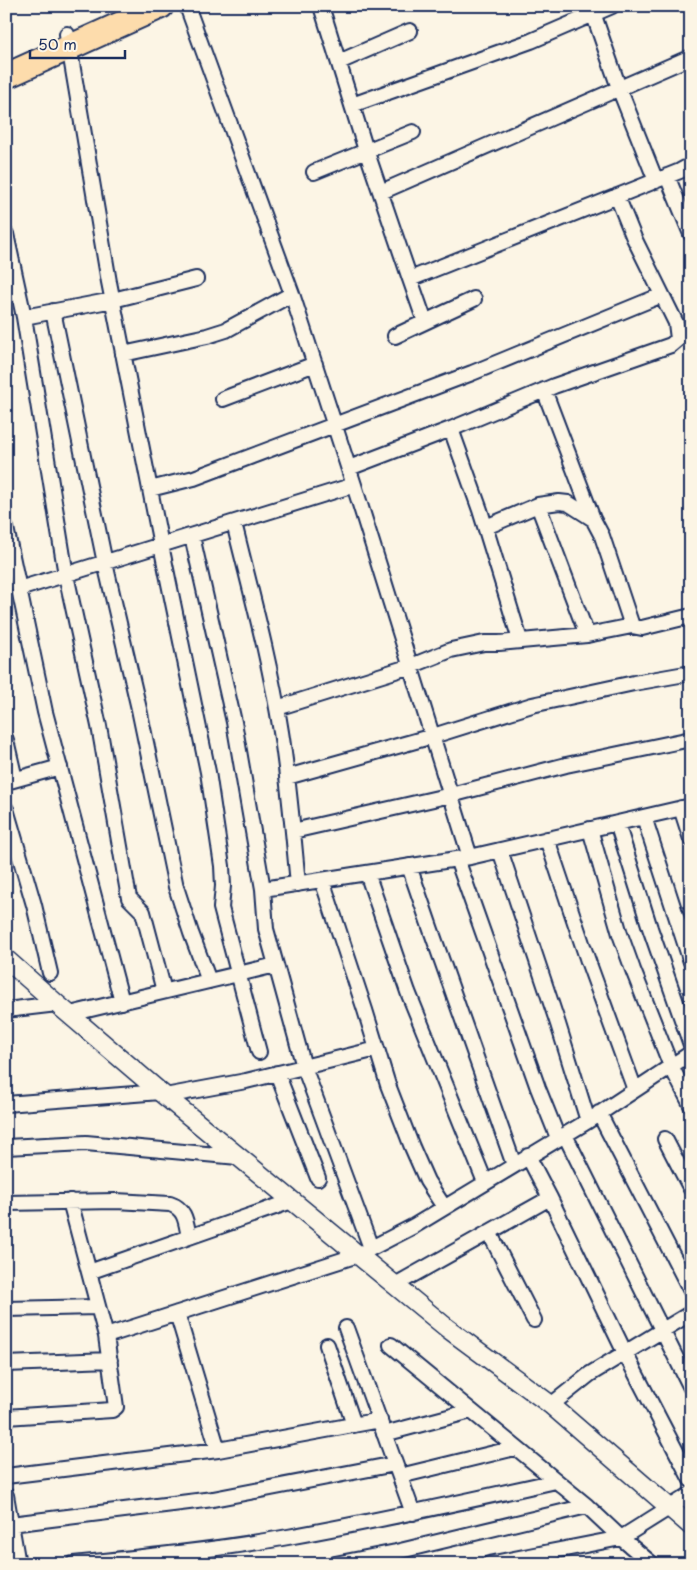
<svg xmlns="http://www.w3.org/2000/svg" width="697" height="1570" font-family="'Playpen Sans',sans-serif">
	<style>
		.lines { fill: none; stroke-linecap: round; stroke-linejoin: round }
		.minor-casing { stroke: #1b2f5e; stroke-width: 18 }
		.tertiary-casing { stroke: #1b2f5e; stroke-width: 21 }
		.trunk-casing { stroke: #1b2f5e; stroke-width: 28 }
		.minor { stroke: #fcf5e5; stroke-width: 14 }
		.tertiary { stroke: #fcf5e5; stroke-width: 18 }
		.trunk { stroke: #fddcac; stroke-width: 24 }
	</style>
	<rect width="100%" height="100%" fill="#fcf5e5"/>
	<filter id="ink" filterUnits="userSpaceOnUse"><feTurbulence type="fractalNoise" baseFrequency=".02" numOctaves="2"/><feDisplacementMap in="SourceGraphic" scale="10" xChannelSelector="R" yChannelSelector="G"/><feConvolveMatrix kernelMatrix="1 2 1 2 8 2 1 2 1" color-interpolation-filters="sRGB"/></filter>
	<g filter="url(#ink)">
		<g class="lines">
			<g class="minor-casing">
				<path id="minor" d="M 187,6 L 292,294 L 354,485 L 470,857 L 691,806
					M 321,6 L 364,144 L 410,279
					M 591,7 L 619,88 L 656,181
					M 67,34 L 109,282 L 161,545 L 208,772 L 222,866 L 223,886 L 221,908 L 259,1052
					M 339,62 L 410,31
					M 352,105 L 531,41 L 612,6
					M 314,172 L 413,132
					M 667,176 L 691,234
					M 381,192 L 691,57
					M 6,234 L 24,317 L 66,575 L 99,726 L 129,898 L 143,912 L 164,991
					M 53,311 L 105,563 L 139,709 L 176,887 L 191,933 L 209,981
					M 24,317 L 113,300 L 196,279
					M 425,322 L 410,279 L 680,171 L 691,165
					M 395,336 L 474,299
					M 123,354 L 207,336 L 226,330 L 292,294
					M 544,390 L 593,519
					M 223,399 L 315,364
					M 451,429 L 480,510 L 520,640
					M 349,468 L 451,429 L 554,386 L 671,345 L 678,339 L 676,323 L 634,238 L 617,196
					M 150,489 L 194,478 L 472,373 L 662,295
					M 538,505 L 587,635
					M 234,523 C 251,592 270,661 281,732 C 289,782 293,833 298,884
					M 486,527 L 538,505 L 559,502 L 568,503 L 593,519 L 602,536 L 632,626
					M 6,528 L 19,589
					M 192,536 L 234,722 L 263,889
					M 277,708 L 411,666 L 451,650 L 484,643 L 499,643 L 587,635 L 632,626 L 642,628 L 691,616
					M 6,740 L 15,779
					M 287,777 L 433,736 L 532,705 L 634,683 L 691,673
					M 6,782 L 60,767
					M 681,808 L 691,839
					M 6,809 L 34,905 L 50,973
					M 644,817 L 691,962
					M 617,823 L 650,928 L 691,1045
					M 590,829 L 620,934 L 633,970 L 671,1066 L 691,1105
					M 293,831 L 451,795 L 566,765 L 691,739
					M 547,839 L 588,961 L 635,1090
					M 500,850 L 558,1024 L 588,1121
					M 457,859 L 538,1088 L 558,1138
					M 409,866 L 430,927 L 514,1165
					M 367,873 L 408,992 L 485,1182
					M 322,880 L 365,1010 L 388,1085 L 412,1147 L 427,1181 L 444,1207
					M 276,965 L 304,1067 L 371,1248
					M 122,1002 L 45,712 L 19,589 L 354,485
					M 6,1010 L 57,1004
					M 70,1014 L 276,965 L 266,929 L 263,889 L 470,857
					M 277,1073 L 318,1178
					M 165,1096 L 246,1081 L 377,1049
					M 6,1104 L 160,1092
					M 599,1113 L 691,1291
					M 565,1135 L 691,1388
					M 665,1139 L 691,1189
					M 6,1147 L 86,1143 L 238,1157
					M 528,1156 L 550,1198 L 625,1353 L 691,1480
					M 6,1203 L 116,1201 L 170,1204 C 186,1209 186,1223 189,1237
					M 489,1232 L 534,1320
					M 89,1272 L 292,1201
					M 395,1285 L 550,1198
					M 6,1309 L 98,1307
					M 177,1313 L 218,1450
					M 346,1328 L 413,1513
					M 106,1336 L 358,1255 L 414,1226 L 588,1121 L 691,1053
					M 327,1345 L 354,1425
					M 391,1345 L 587,1506 L 621,1538 L 652,1564
					M 6,1364 L 110,1360
					M 551,1405 L 590,1374 L 691,1313
					M 6,1417 L 112,1410 L 116,1407 L 106,1336 L 70,1201
					M 384,1434 L 471,1411
					M 6,1476 L 218,1450 L 380,1420
					M 400,1476 L 515,1448
					M 6,1495 L 18,1564
					M 11,1524 L 213,1499 L 395,1464
					M 73,1564 C 145,1557 217,1550 288,1537 C 378,1521 467,1501 556,1481
					M 335,1564 L 396,1552 L 587,1506
					M 489,1564 L 621,1538 L 691,1494"/>
			</g>
			<g class="tertiary-casing">
				<path id="tertiary" d="M 6,959 L 57,1004 L 160,1092 L 447,1328 L 551,1405 L 691,1526"/>
			</g>
			<g class="trunk-casing">
				<path id="trunk" d="M 6,76 L 161,6"/>
			</g>
			<use href="#minor" class="minor"/>
			<use href="#tertiary" class="tertiary"/>
			<use href="#trunk" class="trunk"/>
		</g>
	</g>
	<rect width="697" height="1570" fill="none" stroke="#fcf5e5" stroke-width="25"/>
	<rect x="12" y="12" width="672" height="1545" fill="none" stroke="#1b2f5e" stroke-width="2" filter="url(#ink)"/>
	<path d="M30 50v8h95v-8" fill="none" stroke="#1b2f5e" stroke-width="2.5"/>
	<text x="38" y="50" font-size="15" fill="#1b2f5e" stroke="#fcf5e5" stroke-width="4" paint-order="stroke">50 m</text>
</svg>
